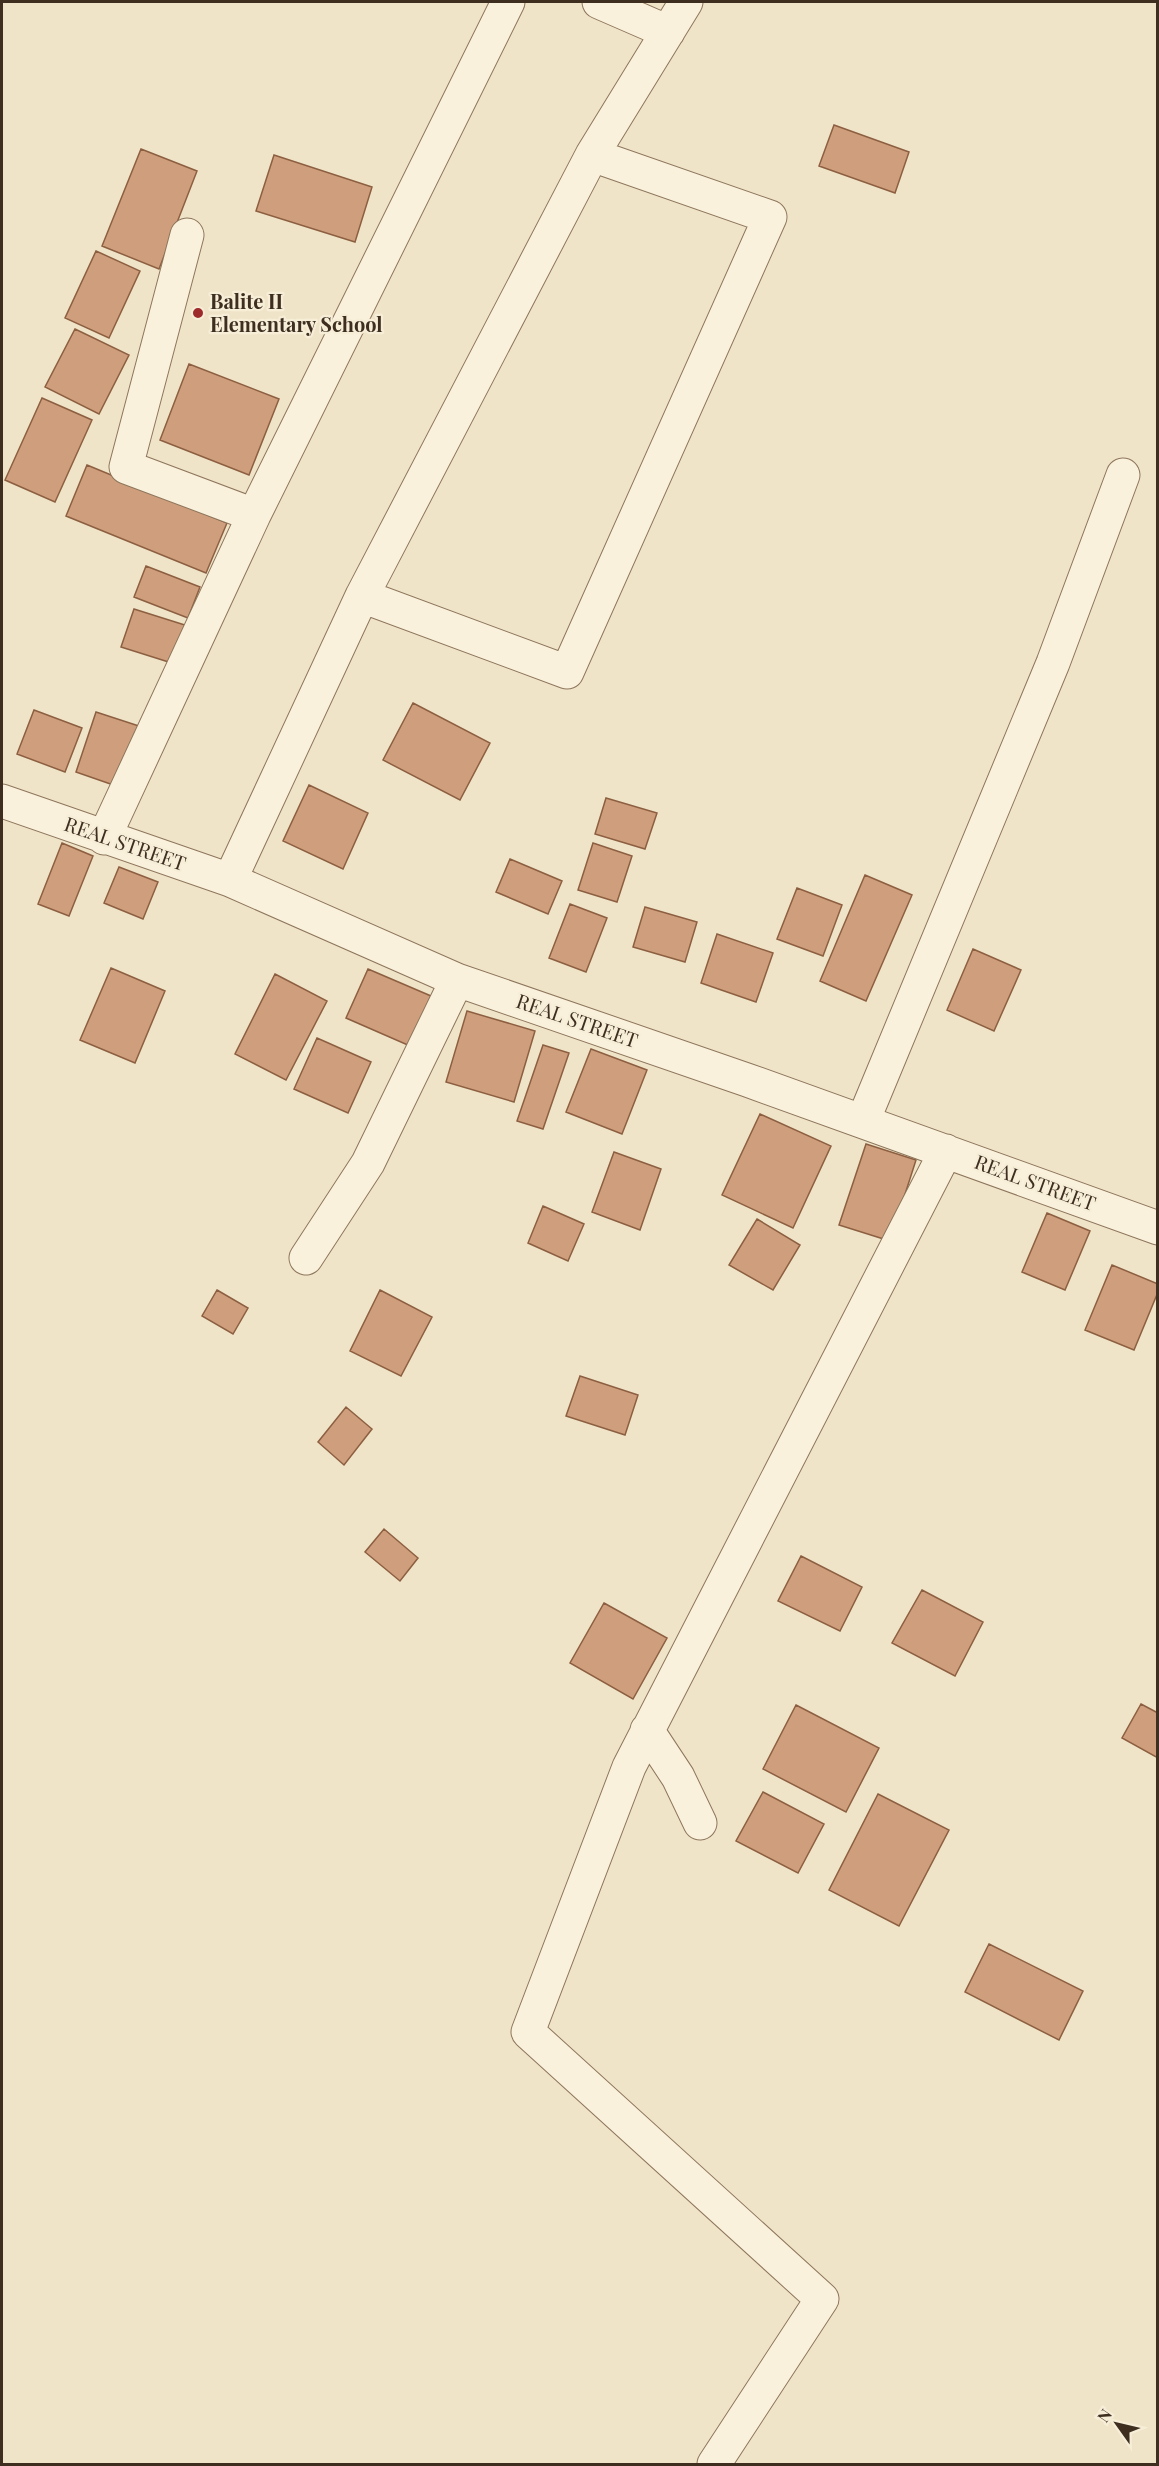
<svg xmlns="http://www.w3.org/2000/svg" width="1159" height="2466" font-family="'Playfair Display',serif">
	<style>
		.building { fill: #cf9f7d; stroke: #8d5f41; stroke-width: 1.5 }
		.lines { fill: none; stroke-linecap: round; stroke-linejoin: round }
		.minor-casing { stroke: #8d765c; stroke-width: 35 }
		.minor { stroke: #faf1dc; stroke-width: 33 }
		.poi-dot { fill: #9e2a2b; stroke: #f7eed8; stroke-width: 2 }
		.labels { text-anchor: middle; stroke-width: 4.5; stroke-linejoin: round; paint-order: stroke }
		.poi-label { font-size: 20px; font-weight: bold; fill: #3d2e20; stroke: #f7eed8; text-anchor: start }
		.street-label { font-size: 20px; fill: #3d2e20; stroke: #f7eed8 }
	</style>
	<rect width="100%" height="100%" fill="#f0e4c8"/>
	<path class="building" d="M 834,125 L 909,152 L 895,193 L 819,166 Z
		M 141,149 L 197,171 L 159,269 L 102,246 Z
		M 274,155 L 372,187 L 355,242 L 256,211 Z
		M 96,251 L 140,271 L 109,338 L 65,318 Z
		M 75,329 L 129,355 L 99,414 L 45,387 Z
		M 189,364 L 279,399 L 249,475 L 160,440 Z
		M 42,398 L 92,420 L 55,502 L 5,480 Z
		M 87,465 L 227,523 L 206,573 L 66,516 Z
		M 146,566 L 200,587 L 188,618 L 134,597 Z
		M 134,609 L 188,626 L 175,664 L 121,647 Z
		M 413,703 L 490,743 L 460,800 L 383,760 Z
		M 34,710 L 82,728 L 65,772 L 17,754 Z
		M 96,712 L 142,727 L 122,788 L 76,772 Z
		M 309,785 L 368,813 L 343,869 L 283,841 Z
		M 606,798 L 657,813 L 645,849 L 595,834 Z
		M 62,843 L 93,856 L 69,916 L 38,904 Z
		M 593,843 L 632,856 L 617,902 L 578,890 Z
		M 510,859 L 562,881 L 548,914 L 496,892 Z
		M 119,867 L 158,882 L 143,919 L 104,903 Z
		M 865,875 L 912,895 L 866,1001 L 820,981 Z
		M 797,888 L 842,905 L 823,956 L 777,939 Z
		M 570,904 L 607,918 L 586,972 L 549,958 Z
		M 645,907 L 697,922 L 685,962 L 633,947 Z
		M 717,934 L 773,953 L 756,1002 L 701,983 Z
		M 973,949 L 1021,970 L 994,1031 L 947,1010 Z
		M 111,968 L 165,991 L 135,1063 L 80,1040 Z
		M 368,969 L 431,996 L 410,1046 L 346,1018 Z
		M 275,974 L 327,1001 L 286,1080 L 235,1054 Z
		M 467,1011 L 535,1031 L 514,1102 L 446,1082 Z
		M 317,1038 L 371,1062 L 348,1113 L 294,1089 Z
		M 543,1045 L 569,1053 L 543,1129 L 517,1121 Z
		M 591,1049 L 647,1070 L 622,1134 L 566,1112 Z
		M 760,1114 L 831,1146 L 793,1228 L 722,1195 Z
		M 866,1144 L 916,1160 L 890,1241 L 839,1225 Z
		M 614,1152 L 661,1169 L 640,1230 L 592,1212 Z
		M 543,1206 L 584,1224 L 568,1261 L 528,1243 Z
		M 1047,1213 L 1090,1231 L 1065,1290 L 1022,1272 Z
		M 757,1219 L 800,1245 L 773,1290 L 729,1265 Z
		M 1112,1265 L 1158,1284 L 1158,1292 L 1134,1350 L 1085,1330 Z
		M 217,1290 L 248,1308 L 233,1334 L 202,1316 Z
		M 380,1290 L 432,1317 L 401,1376 L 350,1351 Z
		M 580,1376 L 638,1395 L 625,1435 L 566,1416 Z
		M 346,1407 L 372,1429 L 344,1465 L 318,1442 Z
		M 384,1529 L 418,1558 L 400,1581 L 365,1552 Z
		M 801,1556 L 862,1587 L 840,1631 L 778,1601 Z
		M 922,1590 L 983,1622 L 955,1676 L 892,1643 Z
		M 604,1603 L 667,1638 L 633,1699 L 570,1663 Z
		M 1141,1704 L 1158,1713 L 1158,1758 L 1122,1738 Z
		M 796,1705 L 879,1748 L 846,1812 L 763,1769 Z
		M 763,1792 L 824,1824 L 798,1873 L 736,1841 Z
		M 878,1794 L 949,1830 L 899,1926 L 829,1890 Z
		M 989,1944 L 1083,1991 L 1059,2040 L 965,1992 Z"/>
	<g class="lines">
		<g class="minor-casing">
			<path id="minor" d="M 599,2 L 668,32
				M 187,235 L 126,467 L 254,515
				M 362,596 L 567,672 L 770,217 L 592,155
				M 2,801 L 230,880 L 457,980 L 747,1080 L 1158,1228
				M 104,838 L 254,515 L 508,2
				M 230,880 L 362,596 L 592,155 L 686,2
				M 863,1121 L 1053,663 L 1123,475
				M 306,1258 L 368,1163 L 457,980
				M 647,1730 L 678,1777 L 700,1823
				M 714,2464 L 822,2299 L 528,2032 L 629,1767 L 946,1151"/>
		</g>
		<use href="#minor" class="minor"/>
	</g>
	<circle class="poi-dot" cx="198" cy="313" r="6"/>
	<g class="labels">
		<g class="poi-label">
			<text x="210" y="309">Balite II<tspan x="210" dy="23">Elementary School</tspan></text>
		</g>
		<g class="street-label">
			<text transform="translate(125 844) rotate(19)" y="7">REAL STREET</text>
			<text transform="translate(577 1021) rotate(19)" y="7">REAL STREET</text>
			<text transform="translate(1035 1183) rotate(20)" y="7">REAL STREET</text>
		</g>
	</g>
	<rect width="1159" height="2466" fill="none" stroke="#3d2e20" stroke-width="6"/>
	<g transform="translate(1117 2424) rotate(304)" stroke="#f7eed8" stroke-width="4.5" paint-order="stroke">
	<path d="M0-4.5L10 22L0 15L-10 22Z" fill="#3d2e20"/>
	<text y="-9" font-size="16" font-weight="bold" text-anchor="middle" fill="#3d2e20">N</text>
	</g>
</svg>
